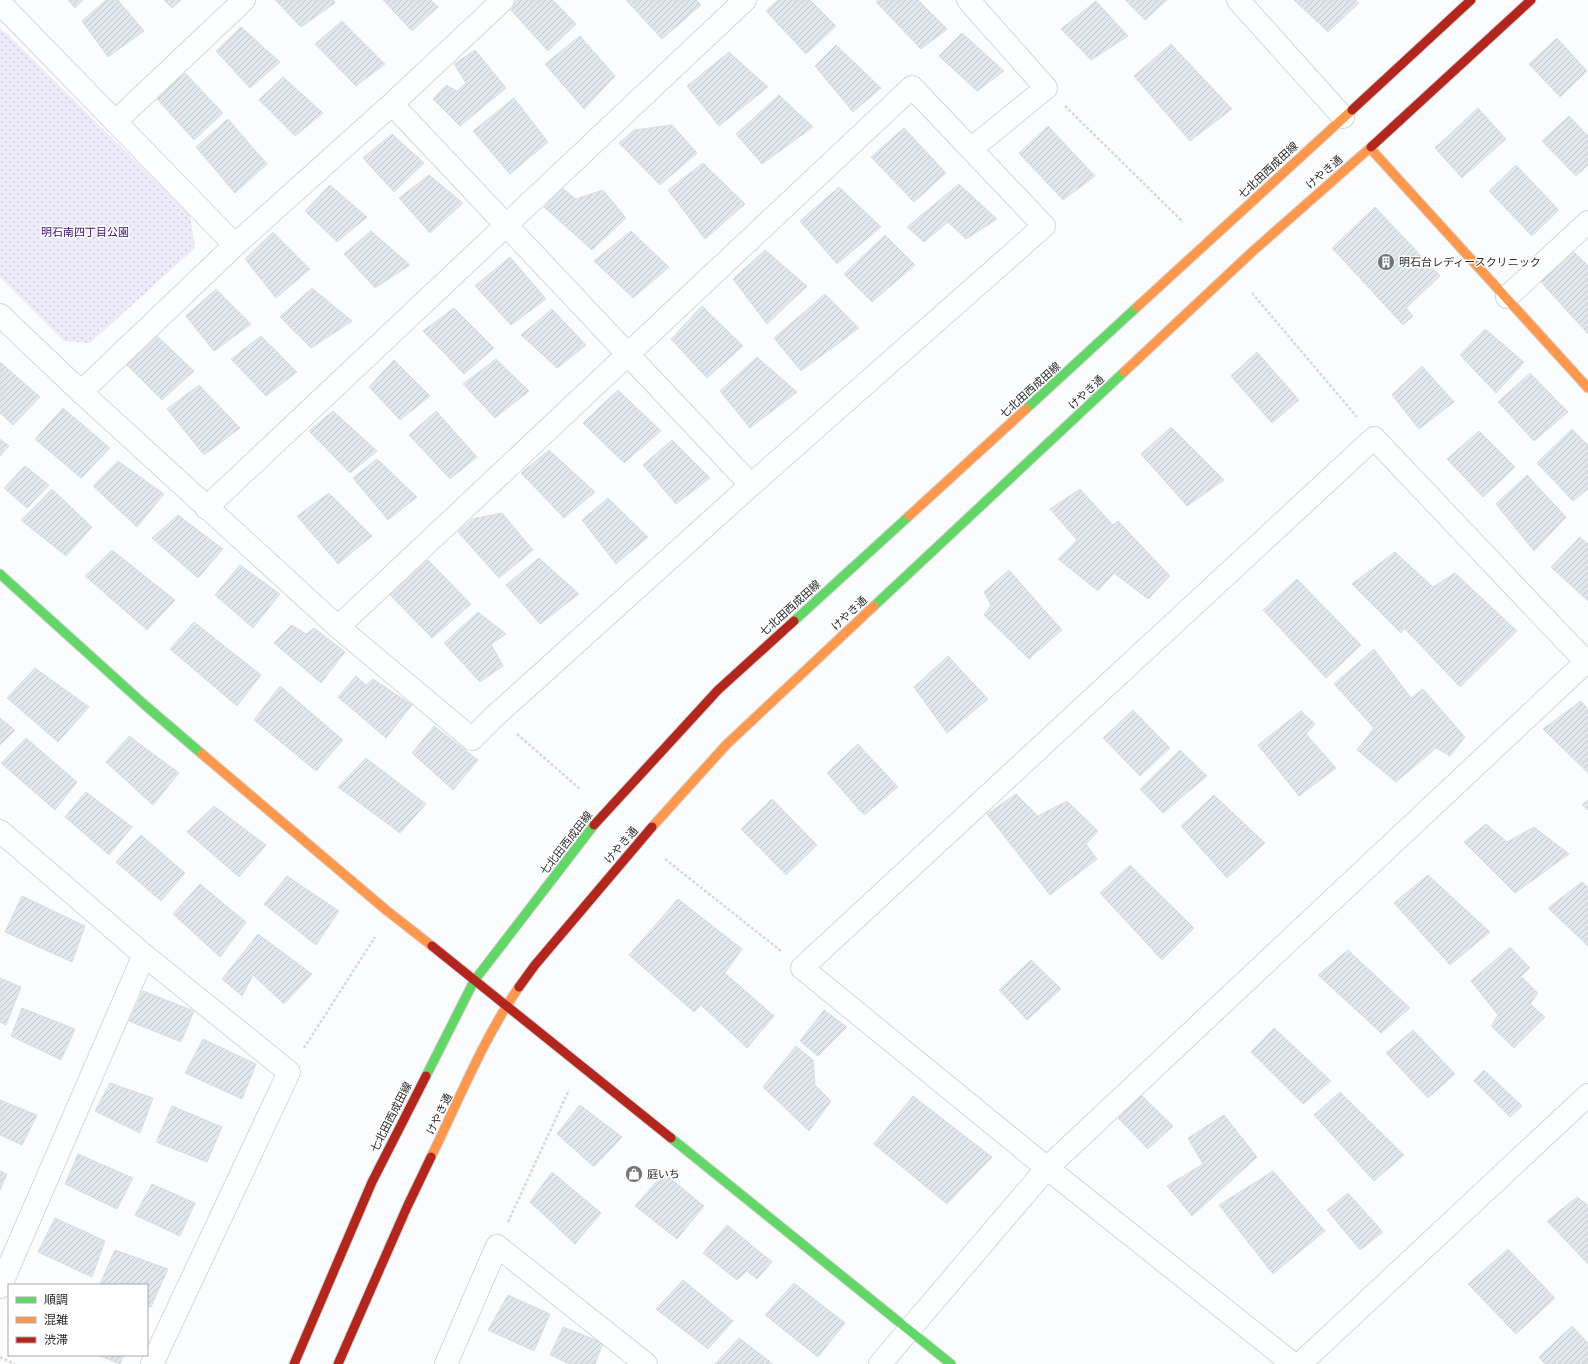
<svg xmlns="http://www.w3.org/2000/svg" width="1588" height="1364" font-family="'DM Sans','Noto Sans JP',sans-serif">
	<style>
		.park { fill: url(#park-dots) }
		.building { fill: url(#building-hatch); stroke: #dcddde }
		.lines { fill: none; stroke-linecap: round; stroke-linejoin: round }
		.street-casing { stroke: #d6d7d8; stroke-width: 24 }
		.fast-casing { stroke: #d6d7d8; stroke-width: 11 }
		.slow-casing { stroke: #d6d7d8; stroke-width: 11 }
		.jam-casing { stroke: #d6d7d8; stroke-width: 11 }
		.path { stroke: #d9d9d9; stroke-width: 2.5; stroke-dasharray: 3 2; stroke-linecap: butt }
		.street { stroke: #feffff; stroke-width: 22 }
		.fast { stroke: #63d668; stroke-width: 9 }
		.slow { stroke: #ff974d; stroke-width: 9 }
		.jam { stroke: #b3261e; stroke-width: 9 }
		.labels { text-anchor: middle; stroke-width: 3; stroke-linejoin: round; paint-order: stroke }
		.street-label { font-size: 11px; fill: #27292a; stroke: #fff }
		.park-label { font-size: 11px; fill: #3a0e71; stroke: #fff }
		.poi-label { font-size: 11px; fill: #27292a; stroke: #fff; text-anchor: start }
	</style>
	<defs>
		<pattern id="park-dots" width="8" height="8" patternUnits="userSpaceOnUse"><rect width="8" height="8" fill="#edeaf9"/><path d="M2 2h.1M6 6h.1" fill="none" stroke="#cbc9d6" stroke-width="1.8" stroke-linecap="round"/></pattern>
		<pattern id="building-hatch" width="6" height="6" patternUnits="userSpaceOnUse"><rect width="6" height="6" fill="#e0e8ed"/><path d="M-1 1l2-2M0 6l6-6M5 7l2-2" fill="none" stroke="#c0c7cb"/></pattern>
	</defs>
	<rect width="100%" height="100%" fill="#fbfcfd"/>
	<path class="park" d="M 0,27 L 190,215 L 195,248 L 90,343 L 64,341 L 0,277 Z"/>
	<path class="building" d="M 68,0 L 83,0 L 75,8 Z
		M 106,0 L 118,0 L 144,31 L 108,57 L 82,21 Z
		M 164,0 L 181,0 L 172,8 Z
		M 275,0 L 333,0 L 335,3 L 301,27 Z
		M 383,0 L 431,0 L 438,7 L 412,31 Z
		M 517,0 L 553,0 L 576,24 L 548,51 L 509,8 Z
		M 626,0 L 696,0 L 701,5 L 662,39 Z
		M 778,0 L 810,0 L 836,26 L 806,54 L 766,11 Z
		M 879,0 L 918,0 L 947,29 L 921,49 L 876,2 Z
		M 1125,0 L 1167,0 L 1145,20 Z
		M 1294,0 L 1355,0 L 1359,3 L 1328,32 Z
		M 1096,1 L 1128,36 L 1091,60 L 1061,29 Z
		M 342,21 L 385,64 L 356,86 L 315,44 Z
		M 241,27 L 280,62 L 250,88 L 216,51 Z
		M 962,33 L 1004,71 L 977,91 L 939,56 Z
		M 580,36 L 615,76 L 584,109 L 545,64 Z
		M 1557,38 L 1587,71 L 1560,97 L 1529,64 Z
		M 1171,44 L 1232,109 L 1190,141 L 1134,76 Z
		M 836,45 L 881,88 L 853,112 L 815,66 Z
		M 475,50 L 506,88 L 460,126 L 433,99 L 446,85 L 457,91 L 466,83 L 454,64 Z
		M 729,52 L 768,87 L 719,126 L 687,86 Z
		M 185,73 L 223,113 L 194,140 L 156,98 Z
		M 283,77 L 323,113 L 295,136 L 259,100 Z
		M 779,95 L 813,127 L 762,164 L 736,134 Z
		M 514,98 L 548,142 L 510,174 L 473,131 Z
		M 1478,108 L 1506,139 L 1462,178 L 1435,148 Z
		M 1569,116 L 1588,136 L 1588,165 L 1576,176 L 1542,141 Z
		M 228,119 L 267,164 L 235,193 L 196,147 Z
		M 672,125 L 697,153 L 660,185 L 619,143 L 634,130 Z
		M 1048,126 L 1095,176 L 1063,200 L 1019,153 Z
		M 904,128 L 946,173 L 914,202 L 871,157 Z
		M 392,134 L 424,163 L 394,192 L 363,158 Z
		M 703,163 L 745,204 L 705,239 L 668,190 Z
		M 1516,165 L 1559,210 L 1532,236 L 1489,191 Z
		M 429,175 L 463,203 L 430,233 L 399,198 Z
		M 959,184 L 997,219 L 966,239 L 948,222 L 924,242 L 907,227 Z
		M 330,185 L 367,217 L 337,242 L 305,211 Z
		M 839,187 L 881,227 L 837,264 L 800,221 Z
		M 562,188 L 576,199 L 603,190 L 626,218 L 592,250 L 544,207 Z
		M 1375,207 L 1440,276 L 1406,308 L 1413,316 L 1403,325 L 1332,248 Z
		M 371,231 L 410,265 L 375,288 L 344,254 Z
		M 631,231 L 669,267 L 633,298 L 594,261 Z
		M 273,232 L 310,269 L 276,298 L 245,259 Z
		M 885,235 L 915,265 L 872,302 L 844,274 Z
		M 765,250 L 807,286 L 767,324 L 733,279 Z
		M 1574,252 L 1588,266 L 1588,334 L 1540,281 Z
		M 510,257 L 546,299 L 511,325 L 475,286 Z
		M 312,288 L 352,321 L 311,348 L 280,317 Z
		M 216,289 L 251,324 L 214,351 L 186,316 Z
		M 825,294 L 859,328 L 801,371 L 774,338 Z
		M 702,306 L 743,346 L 707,378 L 671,339 Z
		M 454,308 L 494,348 L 464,374 L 423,331 Z
		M 552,309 L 586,345 L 557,368 L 521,335 Z
		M 1485,329 L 1524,362 L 1496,393 L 1460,355 Z
		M 154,333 L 194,371 L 162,400 L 122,360 Z
		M 261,336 L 297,372 L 266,396 L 231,359 Z
		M 1257,352 L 1299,400 L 1272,423 L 1231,376 Z
		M 757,357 L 797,392 L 750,428 L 720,391 Z
		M 496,359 L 529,391 L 495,418 L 463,384 Z
		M 394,360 L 430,396 L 400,420 L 369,387 Z
		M 0,362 L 40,397 L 13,425 L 0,413 Z
		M 1422,366 L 1454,402 L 1419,429 L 1392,395 Z
		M 1530,373 L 1568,412 L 1534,441 L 1498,402 Z
		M 199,385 L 240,428 L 204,455 L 167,409 Z
		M 618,390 L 661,431 L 624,463 L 583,423 Z
		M 63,408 L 110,448 L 81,478 L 35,439 Z
		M 333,411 L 377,451 L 350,473 L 309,431 Z
		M 436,411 L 477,457 L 450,479 L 409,435 Z
		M 1171,427 L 1224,480 L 1187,506 L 1141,454 Z
		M 1572,429 L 1588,445 L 1588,489 L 1573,501 L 1537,463 Z
		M 1479,431 L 1515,467 L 1483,497 L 1447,459 Z
		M 0,439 L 9,446 L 0,456 Z
		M 672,440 L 710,478 L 676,504 L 643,465 Z
		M 549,450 L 595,492 L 564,518 L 521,473 Z
		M 377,459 L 417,497 L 388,520 L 353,478 Z
		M 118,461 L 164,494 L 137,527 L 93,486 Z
		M 25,466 L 49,485 L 27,508 L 4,488 Z
		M 1527,475 L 1566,517 L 1534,551 L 1496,504 Z
		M 52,489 L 92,527 L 66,556 L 21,520 Z
		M 1080,489 L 1113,525 L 1118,521 L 1170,576 L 1148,599 L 1114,573 L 1098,591 L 1058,559 L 1077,540 L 1050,509 Z
		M 329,493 L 372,536 L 338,564 L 297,516 Z
		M 608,498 L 648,537 L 616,564 L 582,520 Z
		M 502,513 L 533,550 L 499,578 L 458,532 L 472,519 Z
		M 178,515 L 223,549 L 198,578 L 152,538 Z
		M 1580,537 L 1588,544 L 1588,601 L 1551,567 Z
		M 112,550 L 175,600 L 147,630 L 85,576 Z
		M 1395,552 L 1433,587 L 1455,573 L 1517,631 L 1460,687 L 1404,628 L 1401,633 L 1352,584 Z
		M 539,558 L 579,594 L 540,624 L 506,585 Z
		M 428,560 L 471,604 L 432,638 L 390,595 Z
		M 240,565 L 280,594 L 253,628 L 215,595 Z
		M 1009,570 L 1062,630 L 1029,659 L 984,615 L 991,605 L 984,592 Z
		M 1297,579 L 1361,645 L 1326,678 L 1263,610 Z
		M 478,612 L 506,634 L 491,644 L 503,666 L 480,682 L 444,643 Z
		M 194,622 L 261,675 L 237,706 L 170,649 Z
		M 292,625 L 306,634 L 314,628 L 345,652 L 321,683 L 274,643 Z
		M 1374,649 L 1411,698 L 1423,689 L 1465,737 L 1450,756 L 1436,748 L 1396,782 L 1357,750 L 1374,728 L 1334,684 Z
		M 948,656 L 988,699 L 947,733 L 914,687 Z
		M 35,668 L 89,707 L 58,742 L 7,698 Z
		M 356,676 L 366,685 L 373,679 L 412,705 L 386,738 L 338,697 Z
		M 280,686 L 343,740 L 316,771 L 254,720 Z
		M 1581,701 L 1588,710 L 1588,773 L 1543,729 Z
		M 1133,710 L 1170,748 L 1140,776 L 1103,738 Z
		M 1301,711 L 1315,724 L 1306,734 L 1336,768 L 1299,796 L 1258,745 Z
		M 0,718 L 15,730 L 0,745 Z
		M 434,726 L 478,760 L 453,790 L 412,753 Z
		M 129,736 L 179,773 L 153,805 L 106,762 Z
		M 26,738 L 77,782 L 55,810 L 1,763 Z
		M 858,744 L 898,787 L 864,815 L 827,773 Z
		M 1180,750 L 1207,776 L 1163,813 L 1140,789 Z
		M 366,758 L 426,804 L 400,833 L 338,787 Z
		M 86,792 L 132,827 L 109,855 L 65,817 Z
		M 1016,794 L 1038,816 L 1067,801 L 1098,831 L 1086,844 L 1097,859 L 1050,895 L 987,814 Z
		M 1214,795 L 1265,843 L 1227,878 L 1181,826 Z
		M 772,799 L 817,845 L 786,875 L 741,829 Z
		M 1588,800 L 1588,810 L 1582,805 Z
		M 214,806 L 266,845 L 239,877 L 187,832 Z
		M 1486,824 L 1507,842 L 1534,827 L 1569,854 L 1515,893 L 1464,842 Z
		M 141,835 L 185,873 L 161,901 L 116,862 Z
		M 1130,865 L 1194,928 L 1162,960 L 1100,893 Z
		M 1428,875 L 1490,932 L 1450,965 L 1394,903 Z
		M 287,876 L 339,911 L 316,945 L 264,904 Z
		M 1582,882 L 1588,887 L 1588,946 L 1548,908 Z
		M 200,884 L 246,922 L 220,957 L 173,914 Z
		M 22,896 L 85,926 L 72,962 L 5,932 Z
		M 678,899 L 742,949 L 725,973 L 774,1016 L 747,1048 L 701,1005 L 694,1012 L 629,955 Z
		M 258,934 L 312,974 L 284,1004 L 253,975 L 242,996 L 222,979 Z
		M 1510,947 L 1530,968 L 1521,976 L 1538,993 L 1530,1004 L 1545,1017 L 1514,1048 L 1491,1026 L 1498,1015 L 1471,981 Z
		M 1348,950 L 1410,1008 L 1381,1033 L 1318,975 Z
		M 1031,960 L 1061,989 L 1027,1020 L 999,990 Z
		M 0,978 L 21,987 L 6,1025 L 0,1022 Z
		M 143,991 L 194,1011 L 181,1042 L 129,1021 Z
		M 22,1008 L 75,1029 L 61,1060 L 11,1036 Z
		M 824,1010 L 847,1027 L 818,1056 L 800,1041 Z
		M 1274,1028 L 1331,1081 L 1303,1104 L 1251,1052 Z
		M 1413,1030 L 1455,1074 L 1428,1098 L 1386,1053 Z
		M 203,1039 L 256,1064 L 242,1099 L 185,1073 Z
		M 796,1046 L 813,1060 L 815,1085 L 831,1101 L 809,1131 L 763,1087 Z
		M 1484,1070 L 1522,1106 L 1510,1117 L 1474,1081 Z
		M 110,1083 L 153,1098 L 140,1133 L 95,1111 Z
		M 1137,1091 L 1173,1126 L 1148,1149 L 1116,1116 Z
		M 1340,1092 L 1404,1155 L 1374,1181 L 1314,1115 Z
		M 913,1096 L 992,1157 L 947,1204 L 874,1144 Z
		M 0,1100 L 37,1115 L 22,1145 L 0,1135 Z
		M 580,1105 L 622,1137 L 594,1167 L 557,1134 Z
		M 172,1106 L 222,1127 L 207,1162 L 156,1142 Z
		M 1224,1115 L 1257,1157 L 1192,1216 L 1167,1186 L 1203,1164 L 1188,1138 Z
		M 78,1154 L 133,1178 L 117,1209 L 65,1184 Z
		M 0,1171 L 7,1174 L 0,1190 Z
		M 1273,1171 L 1325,1231 L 1273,1274 L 1219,1205 Z
		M 552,1172 L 601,1213 L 575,1244 L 530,1202 Z
		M 664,1173 L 704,1206 L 677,1239 L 635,1206 Z
		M 152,1184 L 195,1203 L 180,1236 L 135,1215 Z
		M 1348,1193 L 1383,1232 L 1360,1250 L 1327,1210 Z
		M 1577,1197 L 1588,1205 L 1588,1264 L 1547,1221 Z
		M 55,1218 L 105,1241 L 92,1277 L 38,1252 Z
		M 727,1225 L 772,1262 L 757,1279 L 747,1271 L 737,1280 L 703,1253 Z
		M 1508,1249 L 1555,1298 L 1516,1334 L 1468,1284 Z
		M 115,1250 L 168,1269 L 151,1307 L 147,1306 L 147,1285 L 100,1284 Z
		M 683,1280 L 733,1321 L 708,1349 L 656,1309 Z
		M 794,1283 L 845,1323 L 818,1357 L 765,1315 Z
		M 508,1295 L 550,1314 L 534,1351 L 488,1330 Z
		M 1572,1326 L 1588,1343 L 1588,1364 L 1545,1364 L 1539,1357 Z
		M 563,1327 L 603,1343 L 595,1364 L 570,1364 L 550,1355 Z
		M 739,1338 L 773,1364 L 715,1364 Z
		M 97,1355 L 124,1355 L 120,1364 Z"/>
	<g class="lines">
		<g class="street-casing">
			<path id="street" d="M 968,0 L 1046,88 L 971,149
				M 1238,0 L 1343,117
				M 0,3 L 235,245
				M 392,104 L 751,485
				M 115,122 L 244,0
				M 1507,297 L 1588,222
				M 0,315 L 81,392 L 338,627 L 472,739 L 495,716 L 751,485 L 1044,226 L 912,87 L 338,627
				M 81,392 L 235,245 L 392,104 L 503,0
				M 206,508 L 745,0
				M 0,831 L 144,955 L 289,1072 L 152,1364
				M 0,1287 L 144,955
				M 446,1364 L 497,1246 L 646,1364
				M 880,1364 L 1047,1168 L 1588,660
				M 1293,1364 L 1047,1168 L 802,968 L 1374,438 L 1588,664
				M 1300,1364 L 1588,1095"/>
		</g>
		<g class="fast-casing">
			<path id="fast" d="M 1026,409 L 1137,307
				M 0,574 L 146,706 L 202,754
				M 874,606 L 1124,372
				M 794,621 L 909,516
				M 426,1076 L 474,981 L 594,825
				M 671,1138 L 951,1364"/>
		</g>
		<g class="slow-casing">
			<path id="slow" d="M 1370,148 L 1588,388
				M 1137,307 L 1352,110
				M 1124,372 L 1252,252 L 1371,147
				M 909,516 L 1026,409
				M 202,754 L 386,910 L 432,946
				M 652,827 L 726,745 L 874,606
				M 431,1157 C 459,1100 483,1039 519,987"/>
		</g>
		<g class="jam-casing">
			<path id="jam" d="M 1352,110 L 1471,0
				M 1371,147 L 1531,0
				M 594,825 L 718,690 L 794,621
				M 432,946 L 671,1138
				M 519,987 L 535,965 L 652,827
				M 294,1364 L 372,1182 L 426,1076
				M 338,1364 L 407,1207 L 431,1157"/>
		</g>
		<path class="path" d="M 1065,106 L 1183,222
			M 1252,293 L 1357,417
			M 517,734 L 580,789
			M 665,859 L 781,951
			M 304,1048 L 375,937
			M 508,1222 L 569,1090
			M 0,1357 L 15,1364"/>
		<use href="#street" class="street"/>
		<use href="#fast" class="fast"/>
		<use href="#slow" class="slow"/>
		<use href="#jam" class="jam"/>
	</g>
	<defs>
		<g id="building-disc" transform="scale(0.9)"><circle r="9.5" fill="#717374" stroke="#fff"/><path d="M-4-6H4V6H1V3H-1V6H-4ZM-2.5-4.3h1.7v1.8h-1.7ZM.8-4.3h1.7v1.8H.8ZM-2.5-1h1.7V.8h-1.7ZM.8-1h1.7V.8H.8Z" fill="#fff"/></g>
		<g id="shop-disc" transform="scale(0.9)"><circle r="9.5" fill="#717374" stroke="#fff"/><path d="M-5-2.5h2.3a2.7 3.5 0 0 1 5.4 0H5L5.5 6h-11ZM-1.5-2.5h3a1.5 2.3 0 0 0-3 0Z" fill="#fff"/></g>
	</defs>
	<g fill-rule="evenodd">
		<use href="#building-disc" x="1386" y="262"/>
		<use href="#shop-disc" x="634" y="1174"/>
	</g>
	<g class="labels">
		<g class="street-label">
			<text transform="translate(1268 170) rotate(-43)" y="4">七北田西成田線</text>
			<text transform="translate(1324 172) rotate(-41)" y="4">けやき通</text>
			<text transform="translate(1030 390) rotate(-42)" y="4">七北田西成田線</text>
			<text transform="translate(1086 392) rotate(-43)" y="4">けやき通</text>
			<text transform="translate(790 608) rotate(-42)" y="4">七北田西成田線</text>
			<text transform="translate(849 613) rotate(-43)" y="4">けやき通</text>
			<text transform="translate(566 843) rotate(-52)" y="4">七北田西成田線</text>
			<text transform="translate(621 845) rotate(-49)" y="4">けやき通</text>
			<text transform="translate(439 1114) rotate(-64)" y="4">けやき通</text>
			<text transform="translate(391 1117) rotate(-63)" y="4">七北田西成田線</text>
		</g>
		<g class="park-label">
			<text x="85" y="236">明石南四丁目公園</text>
		</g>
		<g class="poi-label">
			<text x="1399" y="266">明石台レディースクリニック</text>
			<text x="647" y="1178">庭いち</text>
		</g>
	</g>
	<rect x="8" y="1284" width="140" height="72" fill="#ffffff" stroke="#a9a9aa"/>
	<rect x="16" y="1297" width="20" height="6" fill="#63d668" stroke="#a9a9aa"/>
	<text x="44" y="1304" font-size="12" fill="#27292a">順調</text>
	<rect x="16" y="1317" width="20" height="6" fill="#ff974d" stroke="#a9a9aa"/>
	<text x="44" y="1324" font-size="12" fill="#27292a">混雑</text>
	<rect x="16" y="1337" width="20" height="6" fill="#b3261e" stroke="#a9a9aa"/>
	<text x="44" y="1344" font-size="12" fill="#27292a">渋滞</text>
</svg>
